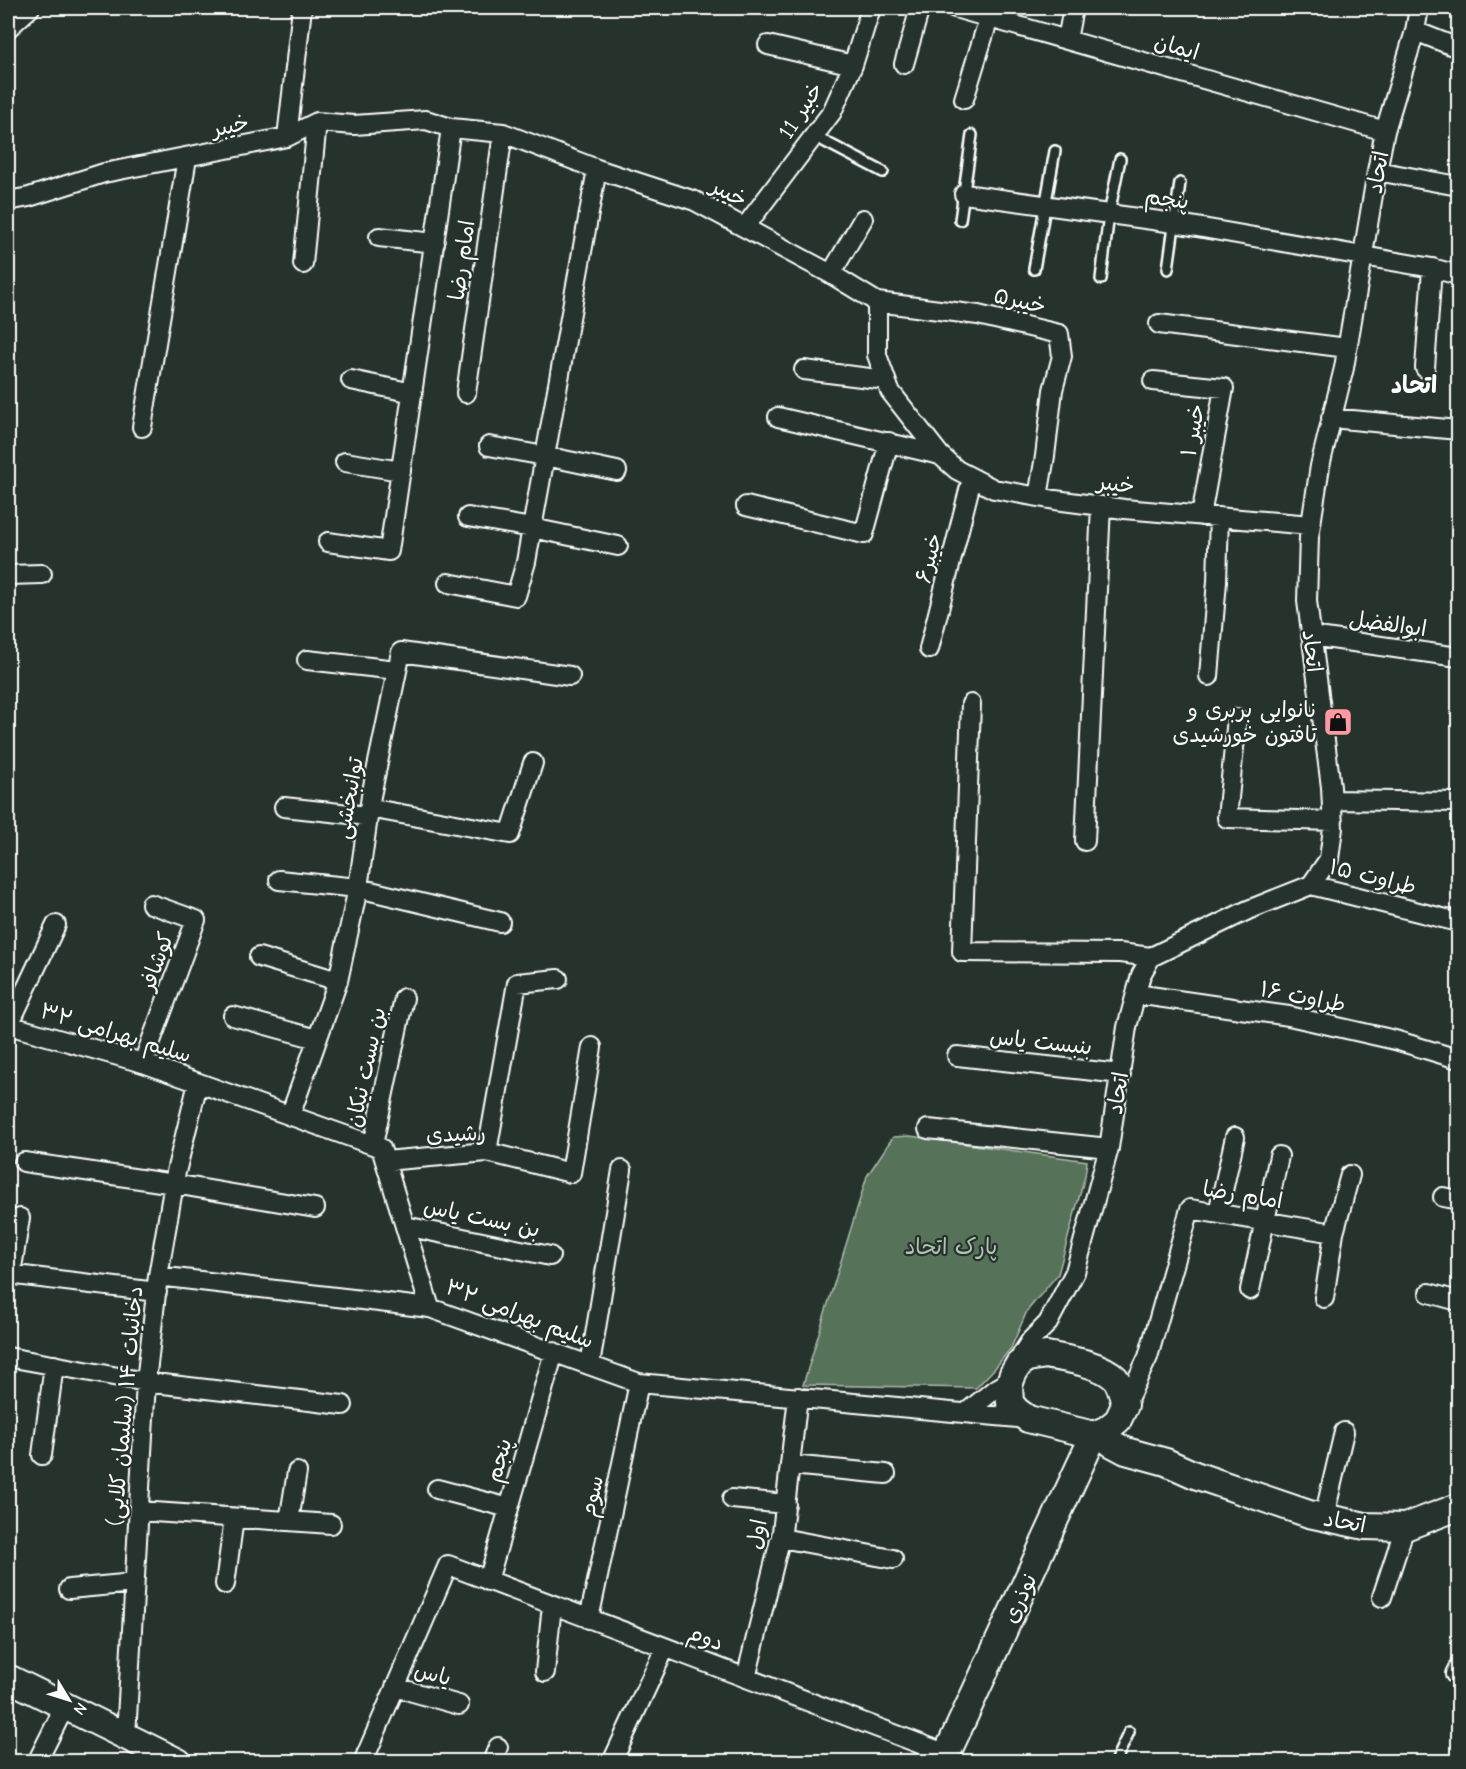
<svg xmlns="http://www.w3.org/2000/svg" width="1466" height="1769" font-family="'Comic Neue','Playpen Sans Arabic',sans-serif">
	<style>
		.green { fill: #57735a; stroke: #abb9ac; stroke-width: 1.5 }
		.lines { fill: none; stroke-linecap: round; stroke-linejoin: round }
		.lane-casing { stroke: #fff; stroke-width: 14 }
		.street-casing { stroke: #fff; stroke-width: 22 }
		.secondary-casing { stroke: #fff; stroke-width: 30 }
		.lane { stroke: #26332d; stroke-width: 9 }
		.street { stroke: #26332d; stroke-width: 18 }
		.secondary { stroke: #26332d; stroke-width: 26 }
		.labels { text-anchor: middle; stroke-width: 4.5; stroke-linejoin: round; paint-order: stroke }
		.street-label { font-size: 22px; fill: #fff; stroke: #26332d }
		.poi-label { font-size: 22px; fill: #fff; stroke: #26332d; text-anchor: end }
		.park-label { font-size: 22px; fill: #b3c0b5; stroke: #26332d }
		.neighbourhood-label { font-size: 24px; font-weight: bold; fill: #fff; stroke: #26332d }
	</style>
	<rect width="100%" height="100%" fill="#26332d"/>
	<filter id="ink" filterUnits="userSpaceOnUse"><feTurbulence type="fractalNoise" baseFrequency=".0167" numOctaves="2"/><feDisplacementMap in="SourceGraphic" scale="12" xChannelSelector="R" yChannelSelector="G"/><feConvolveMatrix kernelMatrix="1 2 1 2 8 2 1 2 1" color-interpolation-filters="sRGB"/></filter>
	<g filter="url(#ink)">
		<path class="green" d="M 910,1136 L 1087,1161 L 1085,1176 L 1058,1274 L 1027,1311 L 1011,1348 L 995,1368 L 976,1388 L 803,1385 L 867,1176 L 893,1137 Z"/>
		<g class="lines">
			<g class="lane-casing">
				<path id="lane" d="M 814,136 L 883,172
					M 960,220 L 972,135
					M 1034,269 L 1055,151
					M 1168,269 L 1180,183
					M 1101,279 L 1109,214 L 1120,159
					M 949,1755 L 964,1762
					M 1115,1762 L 1129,1732"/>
			</g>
			<g class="street-casing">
				<path id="street" d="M 955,8 L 1385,131
					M 8,28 L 30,8
					M 1415,31 L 1458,48
					M 1067,40 L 1073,8
					M 768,45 L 853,65
					M 904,64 L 920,8
					M 964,99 L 992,8
					M 287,137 L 302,8
					M 1377,171 L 1458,186
					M 964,194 L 1174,223 L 1432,268 L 1458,275
					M 8,201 L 29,197 L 104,173 L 287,137 L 317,122 L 354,125 L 426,120 L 451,128 L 503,133 L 597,169 L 695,201 L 831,274 L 877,302 L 877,355 L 890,391 L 940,455 L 957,470 L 994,489 L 1055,500 L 1124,509 L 1311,525
					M 745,227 L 832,112 L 853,65 L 871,8
					M 379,237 L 435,243
					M 303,264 L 317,122
					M 831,274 L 863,219
					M 877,302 L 978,315 L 1059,334 L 1062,356 L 1053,390 L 1045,456 L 1038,497
					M 1159,324 L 1347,348
					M 1425,368 L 1432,268
					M 804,370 L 886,380
					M 351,380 L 413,393
					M 1153,381 L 1224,388 L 1201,516
					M 466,393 L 503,133
					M 778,417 L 940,455
					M 1331,418 L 1458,430
					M 142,427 L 187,158
					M 489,446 L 545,456 L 617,471
					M 345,462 L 401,471
					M 746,506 L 864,534 L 889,442
					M 468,517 L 532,528 L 618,546
					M 328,542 L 389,551 L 451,128
					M 8,575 L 42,574
					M 448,583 L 516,596 L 526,562 L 532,528 L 597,169
					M 1311,636 L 1458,657
					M 929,649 L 972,478
					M 307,660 L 397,670
					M 1209,676 L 1217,581 L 1219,517
					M 971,704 L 962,952 L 1120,953 L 1151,957
					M 1237,718 L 1227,818 L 1333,821
					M 1332,800 L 1458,802
					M 284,807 L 368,816
					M 369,808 L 510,834 L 533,763
					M 1085,841 L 1101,506
					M 279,880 L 358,888 L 500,922
					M 1311,885 L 1458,922
					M 259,957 L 338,981
					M 1136,994 L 1289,1016 L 1395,1040 L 1458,1059
					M 233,1016 L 317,1039
					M 8,1025 L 143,1063 L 381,1148 L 430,1308 L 639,1383 L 1028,1419
					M 9,1025 L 56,925
					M 957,1056 L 1121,1074
					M 143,1063 L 196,920 L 151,904
					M 290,1116 L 338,981 L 358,888 L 371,796 L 401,652 L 570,676
					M 928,1129 L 1109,1148
					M 373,1145 L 404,998
					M 487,1152 L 517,983 L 558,979
					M 385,1161 L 487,1152 L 571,1173 L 592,1047
					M 24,1162 L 174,1184 L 315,1208
					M 1443,1197 L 1458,1200
					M 1218,1213 L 1235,1137
					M 405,1226 L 550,1256
					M 8,1274 L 157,1292
					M 11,1274 L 20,1218
					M 158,1276 L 430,1308
					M 1250,1290 L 1279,1156
					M 1429,1293 L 1458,1301
					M 1324,1298 L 1334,1233 L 1350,1175
					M 8,1357 L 146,1382 L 343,1405
					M 1019,1364 L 1022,1354 L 1031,1340 L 1048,1323 L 1075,1272 L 1109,1148 L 1127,1027 L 1141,975 L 1151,957 L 1248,910 L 1311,885 L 1329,859 L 1333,828 L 1331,787 L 1307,601 L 1309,537 L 1320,466 L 1344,368 L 1377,171 L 1385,131 L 1415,31 L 1419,8
					M 590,1365 L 622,1170
					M 1125,1405 L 1148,1357 L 1190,1209 L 1334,1233
					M 967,1412 L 994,1390 L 1011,1381
					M 42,1455 L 54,1365
					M 790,1465 L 886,1474
					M 437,1489 L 509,1508
					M 732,1499 L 786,1504
					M 139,1511 L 331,1524
					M 1324,1517 L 1344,1432
					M 289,1521 L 297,1472
					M 781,1538 L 893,1559
					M 488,1581 L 554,1352
					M 225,1584 L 234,1518
					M 69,1589 L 134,1583
					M 1382,1597 L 1405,1527
					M 589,1619 L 639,1383
					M 545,1672 L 552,1605
					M 1455,1674 L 1458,1668
					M 746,1678 L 782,1532 L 798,1397
					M 395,1687 L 459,1705
					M 126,1736 L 146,1382 L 158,1276 L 176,1172 L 198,1083
					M 37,1762 L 65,1706
					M 363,1762 L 448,1565 L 947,1754
					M 492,1762 L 498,1747
					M 612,1762 L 665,1648"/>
			</g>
			<g class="secondary-casing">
				<path id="secondary" d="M 1046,1355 C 1065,1359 1100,1363 1115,1378 C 1121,1385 1123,1396 1125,1405 L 1118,1420 L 1107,1429 L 1094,1435 L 1028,1419 L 1017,1411 L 1010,1403 L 1009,1385 L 1013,1374 L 1019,1364 L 1028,1358 Z
					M 1100,1433 L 1111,1443 L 1126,1451 L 1166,1462 L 1195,1475 L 1309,1514 L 1365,1526 L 1405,1527 L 1458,1507
					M 8,1678 L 178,1762
					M 943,1762 L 1094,1435"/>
			</g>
			<use href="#lane" class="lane"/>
			<use href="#street" class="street"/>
			<use href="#secondary" class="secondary"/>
		</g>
	</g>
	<defs>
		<g id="shop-square" transform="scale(1.5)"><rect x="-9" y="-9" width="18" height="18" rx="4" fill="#ff9aa2" stroke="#26332d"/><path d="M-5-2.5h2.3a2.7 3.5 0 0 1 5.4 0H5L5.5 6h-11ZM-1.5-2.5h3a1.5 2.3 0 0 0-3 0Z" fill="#111"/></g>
	</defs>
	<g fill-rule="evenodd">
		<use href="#shop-square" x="1338" y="722"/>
	</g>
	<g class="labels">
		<g class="street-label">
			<text transform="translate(1177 46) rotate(16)" y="8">ایمان</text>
			<text transform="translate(800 110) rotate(-57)" y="8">خبیر 11</text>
			<text transform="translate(230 125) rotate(-12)" y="8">خیبر</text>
			<text transform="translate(1377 172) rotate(-80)" y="8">اتحاد</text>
			<text transform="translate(729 192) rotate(27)" y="8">خیبر</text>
			<text transform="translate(1167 198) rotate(8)" y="8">پنجم</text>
			<text transform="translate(461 260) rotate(-82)" y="8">امام رضا</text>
			<text transform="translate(1020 300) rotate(13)" y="8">خیبر۵</text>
			<text transform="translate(1192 430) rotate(-80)" y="8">خیبر ۱</text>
			<text transform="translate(1116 483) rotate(7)" y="8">خیبر</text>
			<text transform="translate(928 558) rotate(-76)" y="8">خیبر۶</text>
			<text transform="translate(1388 623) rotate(8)" y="8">ابوالفضل</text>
			<text transform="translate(1313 651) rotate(83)" y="8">اتحاد</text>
			<text transform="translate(348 798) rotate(-80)" y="8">توانبخشی</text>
			<text transform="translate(1373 876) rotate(14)" y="8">طراوت ۱۵</text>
			<text transform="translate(156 961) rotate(-70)" y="8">کوشافر</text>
			<text transform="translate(1303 996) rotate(11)" y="8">طراوت ۱۶</text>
			<text transform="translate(116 1032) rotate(17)" y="8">سلیم بهرامی ۳۲</text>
			<text transform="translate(1041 1041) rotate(6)" y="8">بنبست یاس</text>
			<text transform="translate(365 1067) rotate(-78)" y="8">بن بست نیکان</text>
			<text transform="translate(1117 1093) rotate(-81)" y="8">اتحاد</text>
			<text transform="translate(456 1133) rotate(-2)" y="8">رشیدی</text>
			<text transform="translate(1243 1194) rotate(9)" y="8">امام رضا</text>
			<text transform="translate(482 1217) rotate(12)" y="8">بن بست یاس</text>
			<text transform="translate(520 1313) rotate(21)" y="8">سلیم بهرامی ۳۲</text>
			<text transform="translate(124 1406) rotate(-85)" y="8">دخانیات ۱۴ (سلیمان کلایی)</text>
			<text transform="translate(498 1460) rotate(-74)" y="8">پنجم</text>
			<text transform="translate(591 1496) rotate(-78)" y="8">سوم</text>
			<text transform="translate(1345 1521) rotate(10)" y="8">اتحاد</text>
			<text transform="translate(756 1534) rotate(-79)" y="8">اول</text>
			<text transform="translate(1019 1598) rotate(-65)" y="8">نوذری</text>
			<text transform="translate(706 1637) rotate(21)" y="8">دوم</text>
			<text transform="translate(433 1673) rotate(15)" y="8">یاس</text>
		</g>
		<g class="poi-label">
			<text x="1317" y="717">نانوایی بربری و<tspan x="1317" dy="25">تافتون خورشیدی</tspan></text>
		</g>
		<g class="park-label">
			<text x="951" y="1254">پارک اتحاد</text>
		</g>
		<g class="neighbourhood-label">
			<text x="1414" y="393">اتحاد</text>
		</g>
	</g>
	<rect width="1466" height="1769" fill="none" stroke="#26332d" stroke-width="30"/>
	<rect x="15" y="15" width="1436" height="1739" fill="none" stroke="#fff" stroke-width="2" filter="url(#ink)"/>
	<g transform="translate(69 1700) rotate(128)" stroke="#26332d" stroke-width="4.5" paint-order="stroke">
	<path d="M0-4.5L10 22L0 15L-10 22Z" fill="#ffffff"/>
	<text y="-9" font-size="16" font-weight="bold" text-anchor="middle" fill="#ffffff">N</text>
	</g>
</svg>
